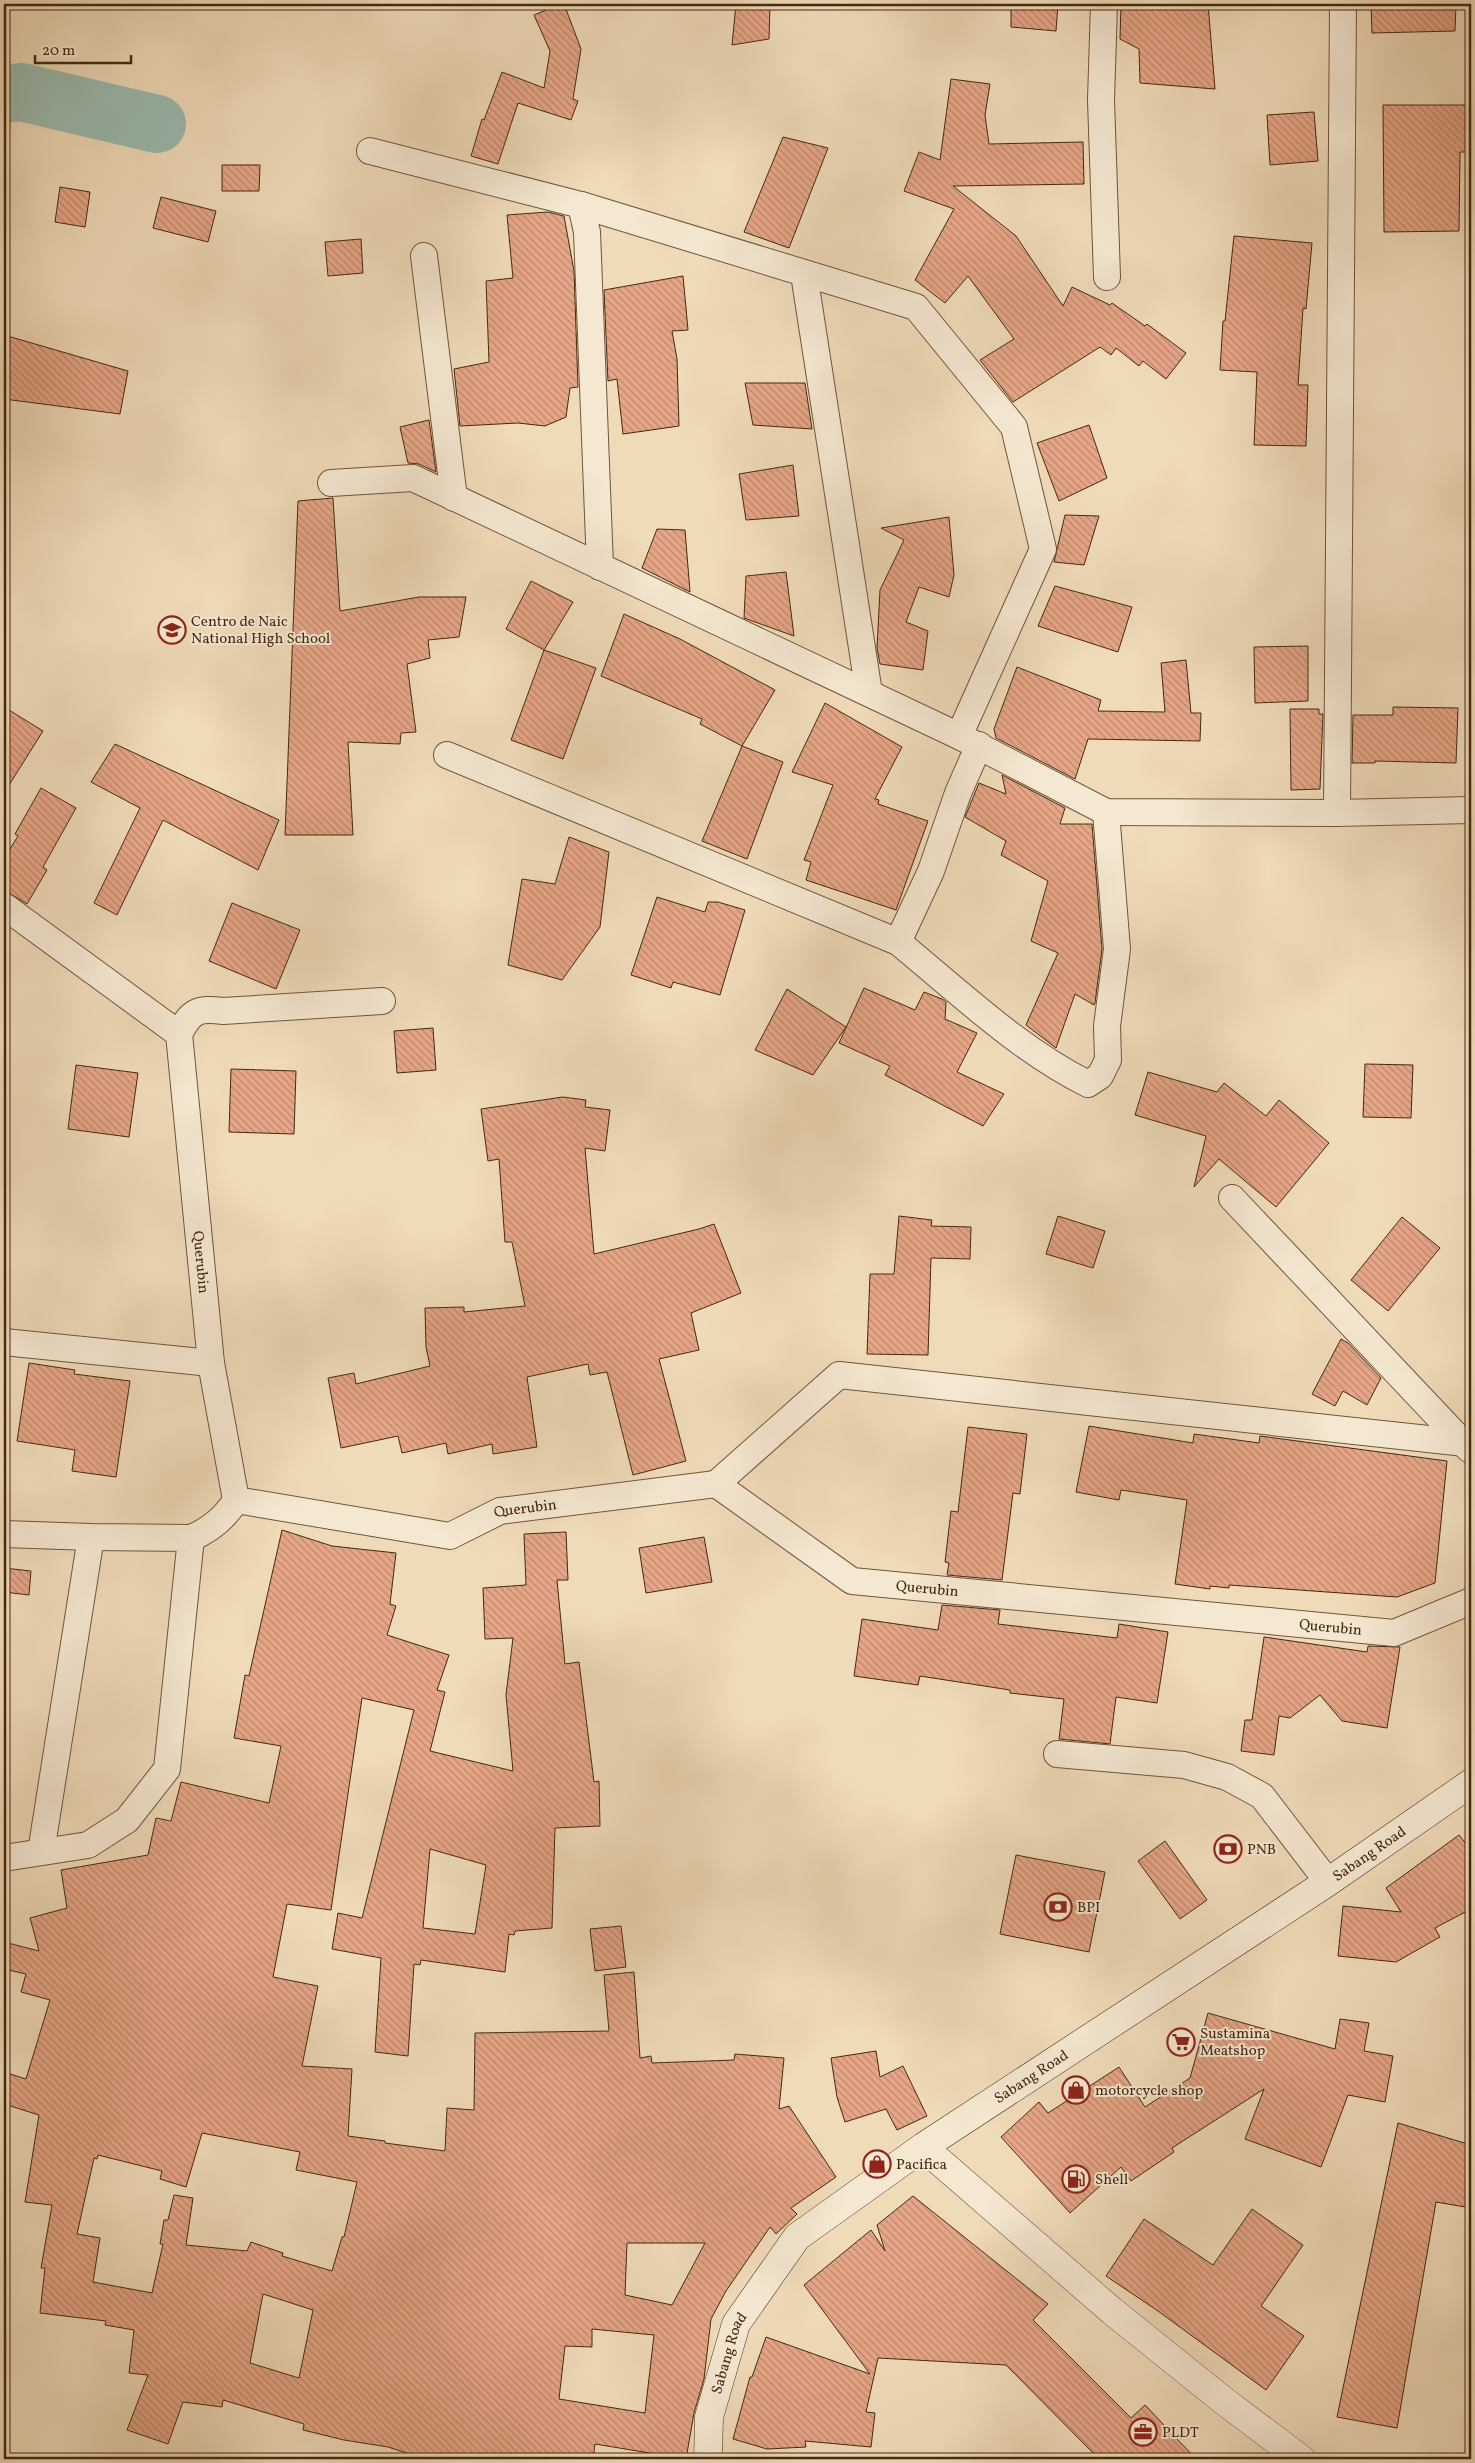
<svg xmlns="http://www.w3.org/2000/svg" width="1475" height="2463" font-family="Vollkorn,serif">
	<style>
		.lines { fill: none; stroke-linecap: round; stroke-linejoin: round }
		.river { stroke: #9abbb0; stroke-width: 58 }
		.building { fill: url(#building-back-hatch); stroke: #442911; fill-rule: evenodd }
		.minor-casing { stroke: #6f563b; stroke-width: 28 }
		.tertiary-casing { stroke: #6f563b; stroke-width: 29 }
		.secondary-casing { stroke: #442911; stroke-width: 29 }
		.minor { stroke: #f5e8d2; stroke-width: 26 }
		.tertiary { stroke: #f5e8d2; stroke-width: 28 }
		.secondary { stroke: #f5e8d2; stroke-width: 28 }
		.labels { text-anchor: middle; stroke-width: 4; stroke-linejoin: round; paint-order: stroke }
		.poi-label { font-size: 15px; fill: #442911; stroke: #f5e8d2; text-anchor: start }
		.street-label { font-size: 15px; fill: #442911; stroke: #f5e8d2 }
	</style>
	<defs>
		<pattern id="building-back-hatch" width="6" height="6" patternUnits="userSpaceOnUse" patternTransform="scale(1.25)"><rect width="6" height="6" fill="#e7a687"/><path d="M-1 5l2 2M0 0l6 6M5-1l2 2" fill="none" stroke="#bd876d"/></pattern>
	</defs>
	<rect width="100%" height="100%" fill="#f0dbb9"/>
	<filter id="stains"><feTurbulence type="fractalNoise" baseFrequency=".004" numOctaves="4"/><feColorMatrix values="0 0 0 0 .2 0 0 0 0 .09 0 0 0 0 .02 0 0 0 .5 -.17"/></filter>
	<radialGradient id="worn" r=".72"><stop offset=".6" stop-color="#630" stop-opacity="0"/><stop offset="1" stop-color="#630" stop-opacity=".3"/></radialGradient>
	<g class="lines">
		<path class="river" d="M 4,94 L 21,92 L 157,124"/>
	</g>
	<path class="building" d="M 561,4 L 564,4 L 581,49 L 573,99 L 578,101 L 571,120 L 518,103 L 498,164 L 471,156 L 482,119 L 484,120 L 502,72 L 544,88 L 550,51 L 534,15 Z
		M 736,4 L 770,4 L 769,39 L 732,45 Z
		M 1011,4 L 1058,4 L 1056,31 L 1011,27 Z
		M 1121,4 L 1208,4 L 1215,89 L 1140,83 L 1139,49 L 1120,39 Z
		M 1371,4 L 1456,4 L 1455,31 L 1372,33 Z
		M 951,79 L 990,84 L 985,115 L 989,144 L 1083,142 L 1084,184 L 953,186 L 1016,236 L 1063,306 L 1072,287 L 1110,305 L 1112,303 L 1145,326 L 1147,324 L 1186,353 L 1166,379 L 1143,361 L 1139,366 L 1116,348 L 1111,355 L 1100,347 L 1013,402 L 980,360 L 1014,339 L 968,276 L 945,303 L 915,280 L 954,209 L 904,191 L 919,152 L 940,160 Z
		M 1383,105 L 1471,105 L 1471,152 L 1460,152 L 1459,231 L 1384,232 Z
		M 1314,112 L 1318,161 L 1270,165 L 1267,115 Z
		M 783,137 L 828,148 L 789,248 L 744,232 Z
		M 222,165 L 260,165 L 259,191 L 222,191 Z
		M 60,187 L 90,192 L 85,227 L 55,222 Z
		M 161,197 L 216,211 L 208,242 L 153,228 Z
		M 548,212 L 564,216 L 574,271 L 578,387 L 570,388 L 566,417 L 545,426 L 518,423 L 460,426 L 454,369 L 489,362 L 486,281 L 513,278 L 507,215 Z
		M 1234,236 L 1312,243 L 1306,309 L 1303,308 L 1298,385 L 1308,385 L 1306,446 L 1254,445 L 1257,372 L 1220,370 L 1223,321 L 1225,321 Z
		M 361,239 L 363,273 L 328,276 L 325,242 Z
		M 683,276 L 688,330 L 672,331 L 677,359 L 679,426 L 623,434 L 617,379 L 608,381 L 604,290 Z
		M 4,335 L 128,371 L 120,414 L 4,399 Z
		M 745,383 L 805,383 L 812,429 L 753,425 Z
		M 429,420 L 436,472 L 419,464 L 408,463 L 400,427 Z
		M 1089,425 L 1107,478 L 1059,501 L 1037,443 Z
		M 793,465 L 799,516 L 746,520 L 739,474 Z
		M 333,498 L 340,611 L 419,597 L 466,597 L 459,637 L 428,640 L 430,658 L 407,664 L 416,732 L 401,733 L 400,744 L 348,742 L 353,835 L 285,835 L 298,501 Z
		M 1065,515 L 1099,516 L 1084,565 L 1054,562 Z
		M 949,517 L 954,575 L 949,597 L 919,587 L 906,622 L 928,631 L 923,670 L 880,664 L 877,648 L 880,590 L 904,540 L 881,528 Z
		M 657,529 L 685,530 L 690,592 L 642,568 Z
		M 786,572 L 794,636 L 744,618 L 746,576 Z
		M 531,581 L 573,602 L 544,650 L 506,629 Z
		M 1055,586 L 1132,607 L 1118,652 L 1038,626 Z
		M 624,614 L 680,639 L 775,690 L 742,746 L 700,724 L 702,719 L 601,676 Z
		M 1308,646 L 1308,701 L 1255,703 L 1254,647 Z
		M 544,650 L 596,668 L 563,759 L 511,740 Z
		M 1186,660 L 1191,713 L 1201,713 L 1200,741 L 1088,739 L 1075,779 L 996,738 L 994,729 L 1017,667 L 1101,700 L 1098,711 L 1165,712 L 1161,663 Z
		M 825,703 L 902,747 L 875,799 L 879,800 L 878,804 L 928,821 L 896,910 L 806,880 L 811,862 L 804,860 L 833,785 L 792,772 Z
		M 4,707 L 43,731 L 4,793 Z
		M 1393,707 L 1458,708 L 1456,763 L 1375,761 L 1375,763 L 1352,763 L 1353,715 L 1393,715 Z
		M 1290,709 L 1319,709 L 1319,714 L 1323,714 L 1320,789 L 1291,790 Z
		M 115,744 L 279,820 L 258,870 L 163,820 L 117,915 L 94,903 L 140,808 L 91,782 Z
		M 742,746 L 783,762 L 747,859 L 702,841 Z
		M 1002,775 L 1065,808 L 1060,824 L 1092,824 L 1102,949 L 1095,1003 L 1094,1005 L 1075,994 L 1056,1048 L 1026,1025 L 1058,953 L 1031,941 L 1048,881 L 1001,855 L 1006,841 L 965,817 L 979,783 L 1006,794 Z
		M 41,788 L 76,808 L 43,867 L 47,870 L 27,904 L 4,890 L 4,859 L 18,836 L 15,834 Z
		M 569,837 L 609,852 L 600,927 L 562,980 L 508,965 L 522,879 L 555,884 Z
		M 657,897 L 705,912 L 708,902 L 718,902 L 745,910 L 720,995 L 673,982 L 671,988 L 631,975 Z
		M 232,903 L 300,930 L 276,989 L 209,961 Z
		M 864,988 L 915,1010 L 924,992 L 942,999 L 946,1002 L 945,1019 L 977,1033 L 957,1072 L 1004,1094 L 983,1126 L 885,1075 L 890,1066 L 839,1043 Z
		M 787,989 L 846,1027 L 813,1075 L 755,1050 Z
		M 433,1028 L 436,1070 L 397,1073 L 394,1031 Z
		M 1365,1064 L 1413,1065 L 1411,1118 L 1363,1117 Z
		M 76,1065 L 138,1073 L 129,1137 L 68,1129 Z
		M 231,1069 L 296,1071 L 294,1134 L 229,1132 Z
		M 1148,1072 L 1217,1092 L 1224,1083 L 1266,1116 L 1279,1100 L 1329,1143 L 1276,1207 L 1219,1159 L 1194,1187 L 1206,1136 L 1135,1115 Z
		M 563,1097 L 586,1100 L 585,1107 L 610,1110 L 605,1151 L 585,1148 L 594,1254 L 699,1229 L 714,1224 L 741,1293 L 691,1313 L 699,1350 L 659,1359 L 686,1461 L 633,1475 L 607,1372 L 590,1375 L 588,1364 L 527,1377 L 537,1447 L 493,1454 L 492,1444 L 448,1454 L 446,1443 L 402,1453 L 398,1436 L 341,1448 L 328,1378 L 354,1373 L 356,1384 L 430,1366 L 426,1347 L 425,1308 L 464,1307 L 464,1312 L 525,1306 L 512,1242 L 505,1242 L 499,1159 L 488,1161 L 481,1109 Z
		M 899,1216 L 932,1220 L 931,1226 L 971,1227 L 970,1259 L 931,1258 L 928,1355 L 867,1354 L 870,1274 L 894,1274 Z
		M 1058,1216 L 1105,1231 L 1093,1268 L 1046,1254 Z
		M 1402,1217 L 1440,1248 L 1388,1311 L 1351,1280 Z
		M 1341,1339 L 1348,1343 L 1381,1378 L 1367,1405 L 1343,1391 L 1335,1406 L 1312,1394 Z
		M 29,1363 L 75,1370 L 74,1374 L 130,1381 L 116,1477 L 72,1471 L 75,1450 L 17,1441 Z
		M 1089,1426 L 1193,1443 L 1194,1434 L 1259,1443 L 1260,1436 L 1447,1461 L 1435,1583 L 1397,1597 L 1229,1585 L 1229,1588 L 1210,1586 L 1210,1589 L 1175,1584 L 1187,1500 L 1121,1490 L 1119,1500 L 1076,1492 Z
		M 968,1427 L 1027,1434 L 1020,1494 L 1013,1493 L 1002,1580 L 947,1575 L 949,1563 L 945,1562 L 951,1511 L 958,1512 Z
		M 282,1530 L 332,1546 L 396,1553 L 390,1604 L 396,1606 L 387,1635 L 449,1655 L 437,1690 L 445,1692 L 430,1751 L 513,1771 L 506,1695 L 513,1638 L 485,1639 L 483,1588 L 526,1585 L 524,1534 L 566,1532 L 568,1580 L 557,1580 L 565,1664 L 579,1662 L 594,1782 L 599,1781 L 600,1826 L 555,1828 L 552,1928 L 515,1931 L 514,1935 L 509,1934 L 505,1972 L 421,1960 L 420,1965 L 414,1964 L 408,2056 L 375,2052 L 381,1958 L 332,1949 L 338,1913 L 362,1918 L 414,1710 L 362,1698 L 331,1910 L 287,1904 L 273,1977 L 318,1986 L 302,2066 L 352,2069 L 348,2136 L 385,2141 L 385,2143 L 445,2151 L 447,2108 L 474,2110 L 475,2033 L 609,2031 L 604,1975 L 634,1972 L 640,2058 L 651,2056 L 652,2063 L 734,2060 L 735,2054 L 784,2058 L 779,2109 L 789,2106 L 836,2177 L 791,2208 L 797,2214 L 776,2234 L 770,2227 L 726,2291 L 711,2319 L 704,2379 L 694,2413 L 686,2459 L 595,2444 L 593,2459 L 425,2459 L 388,2447 L 344,2440 L 303,2430 L 304,2424 L 223,2400 L 222,2407 L 183,2402 L 168,2444 L 127,2430 L 148,2375 L 129,2373 L 134,2330 L 105,2325 L 106,2321 L 40,2313 L 45,2268 L 41,2268 L 52,2205 L 25,2202 L 39,2115 L 4,2104 L 4,2072 L 26,2079 L 50,2000 L 21,1992 L 26,1974 L 4,1969 L 4,1942 L 39,1951 L 30,1918 L 67,1908 L 61,1870 L 148,1855 L 156,1818 L 171,1821 L 181,1782 L 269,1803 L 281,1746 L 234,1738 L 245,1675 L 249,1676 ZM 430,1849 L 486,1865 L 475,1934 L 423,1928 ZM 202,2133 L 300,2152 L 296,2170 L 357,2182 L 344,2237 L 342,2237 L 332,2271 L 282,2256 L 283,2253 L 251,2242 L 247,2251 L 186,2245 L 193,2198 L 174,2195 L 168,2220 L 164,2220 L 160,2244 L 163,2244 L 152,2293 L 93,2282 L 100,2238 L 77,2234 L 94,2158 L 97,2159 L 98,2155 L 162,2171 L 160,2179 L 186,2187 ZM 627,2243 L 705,2243 L 672,2305 L 625,2295 ZM 263,2294 L 313,2310 L 299,2378 L 250,2363 ZM 592,2329 L 654,2335 L 645,2413 L 559,2399 L 565,2346 L 592,2347 Z
		M 704,1537 L 712,1582 L 646,1593 L 639,1548 Z
		M 4,1568 L 31,1571 L 29,1595 L 4,1592 Z
		M 942,1605 L 1000,1610 L 998,1624 L 1117,1638 L 1119,1624 L 1168,1632 L 1157,1703 L 1116,1697 L 1110,1744 L 1059,1739 L 1064,1699 L 1010,1693 L 1010,1690 L 920,1676 L 918,1685 L 854,1676 L 862,1619 L 938,1630 Z
		M 1264,1637 L 1367,1652 L 1368,1646 L 1400,1647 L 1387,1728 L 1342,1721 L 1320,1695 L 1290,1718 L 1279,1716 L 1274,1755 L 1241,1751 L 1245,1720 L 1252,1720 Z
		M 1459,1835 L 1471,1850 L 1471,1909 L 1435,1928 L 1440,1937 L 1396,1962 L 1338,1956 L 1343,1906 L 1401,1912 L 1386,1888 Z
		M 1165,1841 L 1207,1900 L 1180,1919 L 1138,1861 Z
		M 1016,1855 L 1105,1872 L 1089,1952 L 1000,1934 Z
		M 621,1926 L 626,1967 L 595,1971 L 590,1929 Z
		M 1208,2013 L 1335,2049 L 1340,2019 L 1369,2023 L 1364,2051 L 1393,2056 L 1385,2102 L 1348,2095 L 1321,2167 L 1245,2139 L 1264,2089 L 1172,2148 L 1174,2152 L 1131,2181 L 1121,2167 L 1070,2213 L 1001,2137 L 1039,2102 L 1048,2113 L 1119,2067 L 1145,2107 L 1190,2078 Z
		M 876,2051 L 880,2077 L 903,2066 L 927,2116 L 897,2130 L 886,2109 L 845,2122 L 837,2097 L 831,2058 Z
		M 1398,2123 L 1471,2145 L 1471,2208 L 1436,2202 L 1397,2428 L 1337,2417 Z
		M 913,2196 L 1048,2304 L 1033,2320 L 1131,2418 L 1145,2405 L 1196,2459 L 1099,2459 L 1006,2365 L 878,2358 L 866,2412 L 875,2413 L 871,2447 L 805,2441 L 806,2447 L 767,2449 L 733,2439 L 750,2377 L 752,2377 L 766,2337 L 870,2374 L 804,2285 L 871,2230 L 885,2251 L 877,2225 Z
		M 1252,2209 L 1303,2245 L 1261,2306 L 1304,2336 L 1266,2390 L 1158,2311 L 1106,2276 L 1144,2219 L 1213,2265 Z"/>
	<g class="lines">
		<g class="minor-casing">
			<g id="minor">
				<path d="M 1104,4 L 1101,100 L 1107,277"/>
				<path d="M 370,151 L 581,205"/>
				<path d="M 424,256 L 454,498"/>
				<path d="M 804,274 L 869,693"/>
				<path d="M 331,483 L 413,478 L 959,736 L 1106,812 L 1337,813 L 1471,810"/>
				<path d="M 600,567 L 587,232 L 581,205 L 916,307 L 1014,427 L 1043,549 L 959,736"/>
				<path d="M 447,755 L 898,942 L 931,871 L 958,793 L 979,745"/>
				<path d="M 1337,813 L 1343,4"/>
				<path id="s1" d="M 4,906 L 179,1034 L 211,1363 L 236,1500 L 450,1536 L 500,1511 L 716,1484 L 852,1581 L 1394,1633 L 1471,1601"/>
				<path d="M 898,942 C 958,991 1018,1049 1088,1084 L 1100,1076 L 1108,1060 L 1107,1026 L 1117,949 L 1106,812"/>
				<path d="M 179,1034 C 191,1011 197,1008 223,1011 L 382,1001"/>
				<path d="M 1232,1198 L 1469,1449"/>
				<path d="M 4,1342 L 211,1363"/>
				<path d="M 716,1484 L 839,1375 L 1465,1443"/>
				<path d="M 4,1534 L 91,1537 L 191,1538 L 167,1769 L 127,1820 L 88,1845 L 4,1858"/>
				<path d="M 191,1538 C 210,1530 225,1518 236,1500"/>
				<path d="M 1057,1754 L 1184,1765 L 1227,1777 L 1262,1796 L 1328,1882"/>
				<path d="M 41,1852 L 91,1537"/>
			</g>
		</g>
		<g class="tertiary-casing">
			<path id="tertiary" d="M 923,2147 L 1112,2311 L 1224,2401 L 1301,2459"/>
		</g>
		<g class="secondary-casing">
			<g id="secondary">
				<path id="s2" d="M 708,2459 L 709,2417 L 736,2324 L 797,2237 L 923,2147 L 1328,1882 L 1471,1783"/>
			</g>
		</g>
		<use href="#minor" class="minor"/>
		<use href="#tertiary" class="tertiary"/>
		<use href="#secondary" class="secondary"/>
	</g>
	<defs>
		<g id="school-ring" transform="scale(1.4375)"><circle r="9.5" fill="#f5e8d2" stroke="#8f2418" stroke-width="1.5"/><path d="M0-5L7-2L0 1L-7-2ZM-4 1L0 2.5L4 1V4Q0 6-4 4Z" fill="#8f2418"/></g>
		<g id="bank-ring" transform="scale(1.4375)"><circle r="9.5" fill="#f5e8d2" stroke="#8f2418" stroke-width="1.5"/><path d="M-6-4H6V4H-6ZM0-2.3a2.3 2.3 0 1 0 0 4.6a2.3 2.3 0 1 0 0-4.6Z" fill="#8f2418"/></g>
		<g id="supermarket-ring" transform="scale(1.4375)"><circle r="9.5" fill="#f5e8d2" stroke="#8f2418" stroke-width="1.5"/><path d="M-6-5.5h2.5l.6 2H6L4.5 2H-2.5L-4.4-4H-6ZM-1.5 3.2a1.3 1.3 0 1 0 .1 0ZM3 3.2a1.3 1.3 0 1 0 .1 0Z" fill="#8f2418"/></g>
		<g id="shop-ring" transform="scale(1.4375)"><circle r="9.5" fill="#f5e8d2" stroke="#8f2418" stroke-width="1.5"/><path d="M-5-2.5h2.3a2.7 3.5 0 0 1 5.4 0H5L5.5 6h-11ZM-1.5-2.5h3a1.5 2.3 0 0 0-3 0Z" fill="#8f2418"/></g>
		<g id="fuel-ring" transform="scale(1.4375)"><circle r="9.5" fill="#f5e8d2" stroke="#8f2418" stroke-width="1.5"/><path d="M-5.5-6h7V0h2V4h1.3V-2.5L3-4.5l.8-.8L6-3V5H2.5V1h-1V6h-7ZM-4.2-4.7v3.2H.2V-4.7Z" fill="#8f2418"/></g>
		<g id="office-ring" transform="scale(1.4375)"><circle r="9.5" fill="#f5e8d2" stroke="#8f2418" stroke-width="1.5"/><path d="M-6-3h4V-5.5h4V-3h4V5H-6ZM-1-4.5V-3h2v-1.5ZM-6 0V1H6V0Z" fill="#8f2418"/></g>
	</defs>
	<g fill-rule="evenodd">
		<use href="#school-ring" x="172" y="630"/>
		<use href="#bank-ring" x="1228" y="1849"/>
		<use href="#bank-ring" x="1058" y="1907"/>
		<use href="#supermarket-ring" x="1181" y="2042"/>
		<use href="#shop-ring" x="1076" y="2090"/>
		<use href="#shop-ring" x="877" y="2164"/>
		<use href="#fuel-ring" x="1076" y="2179"/>
		<use href="#office-ring" x="1143" y="2432"/>
	</g>
	<g class="labels">
		<g class="poi-label">
			<text x="191" y="626">Centro de Naic<tspan x="191" dy="17">National High School</tspan></text>
			<text x="1247" y="1854">PNB</text>
			<text x="1077" y="1912">BPI</text>
			<text x="1200" y="2038">Sustamina<tspan x="1200" dy="17">Meatshop</tspan></text>
			<text x="1095" y="2095">motorcycle shop</text>
			<text x="896" y="2169">Pacifica</text>
			<text x="1095" y="2184">Shell</text>
			<text x="1162" y="2437">PLDT</text>
		</g>
		<g class="street-label">
			<text dy="5" stroke="none"><textPath href="#s1" startOffset="446">Querubin</textPath></text>
			<text dy="5" stroke="none"><textPath href="#s1" startOffset="985">Querubin</textPath></text>
			<text dy="5" stroke="none"><textPath href="#s1" startOffset="1420">Querubin</textPath></text>
			<text dy="5" stroke="none"><textPath href="#s1" startOffset="1825">Querubin</textPath></text>
			<text dy="5" stroke="none"><textPath href="#s2" startOffset="934">Sabang Road</textPath></text>
			<text dy="5" stroke="none"><textPath href="#s2" startOffset="529">Sabang Road</textPath></text>
			<text dy="5" stroke="none"><textPath href="#s2" startOffset="109">Sabang Road</textPath></text>
		</g>
	</g>
	<rect width="1475" height="2463" fill="none" stroke="#f0dbb9" stroke-width="20"/>
	<rect x="5" y="5" width="1465" height="2453" fill="none" stroke="#442911" stroke-width="2.5"/>
	<rect x="10" y="10" width="1455" height="2443" fill="none" stroke="#442911"/>
	<path d="M35 55v8h96v-8" fill="none" stroke="#442911" stroke-width="2.5"/>
	<text x="42" y="55" font-size="15" fill="#442911" stroke="#f5e8d2" stroke-width="4" paint-order="stroke">20 m</text>
	<rect width="100%" height="100%" filter="url(#stains)"/>
	<rect width="100%" height="100%" fill="url(#worn)"/>
</svg>
